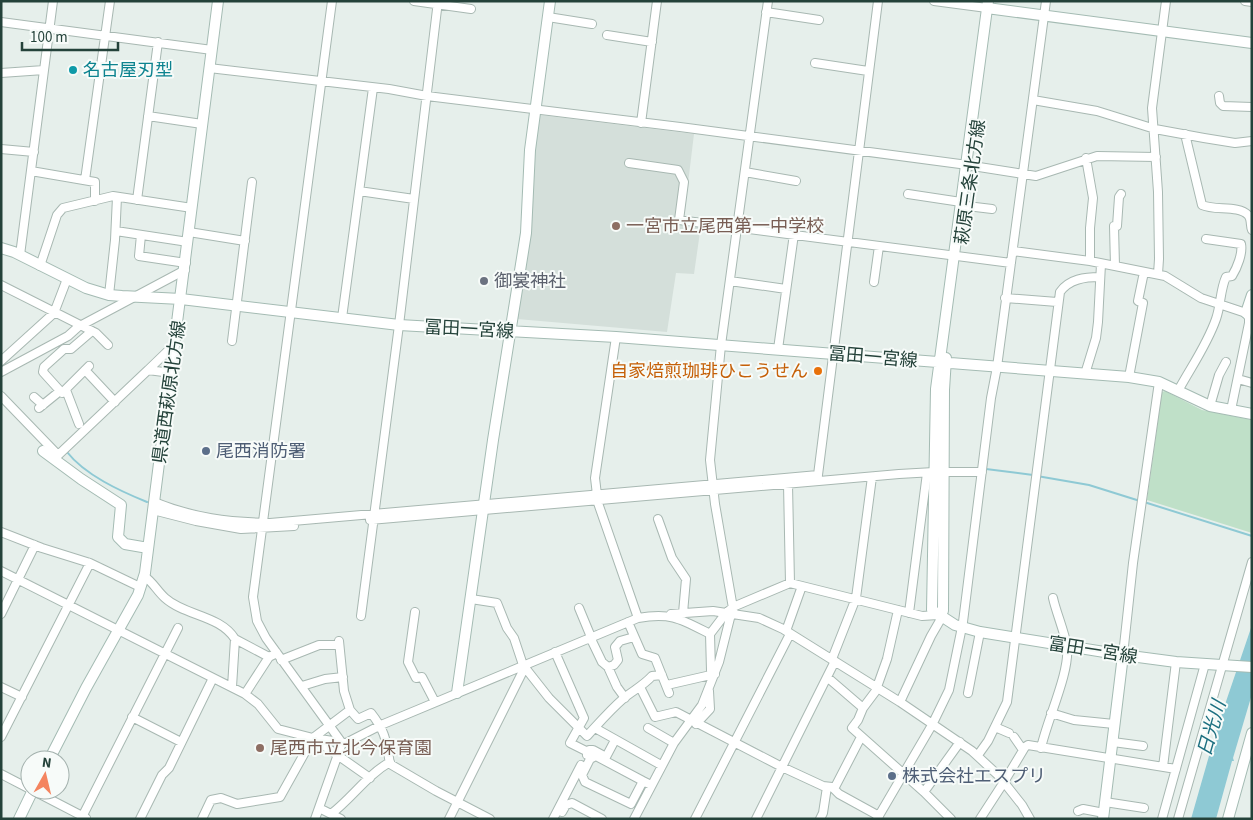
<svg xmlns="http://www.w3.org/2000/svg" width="1253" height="820" font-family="'Source Sans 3','Noto Sans JP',sans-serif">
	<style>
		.built { fill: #d4dfda }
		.green { fill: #bfe0c8 }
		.water { fill: #8ec9d4 }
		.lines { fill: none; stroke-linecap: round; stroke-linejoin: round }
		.stream { stroke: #8ec9d4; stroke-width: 2 }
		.street-casing { stroke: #a8b8b2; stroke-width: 10 }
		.secondary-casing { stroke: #a4bbb3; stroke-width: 12 }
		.street { stroke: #fff; stroke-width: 8 }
		.secondary { stroke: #fff; stroke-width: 10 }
		.culture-dot { fill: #0f9aa8; stroke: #f7fbf9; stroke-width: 2 }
		.education-dot { fill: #8d6e63; stroke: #f7fbf9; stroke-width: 2 }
		.worship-dot { fill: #6b7280; stroke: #f7fbf9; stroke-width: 2 }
		.food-dot { fill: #e8710a; stroke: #f7fbf9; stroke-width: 2 }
		.service-dot { fill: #5c6f8a; stroke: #f7fbf9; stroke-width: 2 }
		.labels { text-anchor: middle; stroke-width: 4; stroke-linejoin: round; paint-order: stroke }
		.culture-label { font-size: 18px; fill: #0d838f; stroke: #f7fbf9; text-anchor: start }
		.street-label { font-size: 18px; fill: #24423a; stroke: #f7fbf9 }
		.education-label { font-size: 18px; fill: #785e54; stroke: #f7fbf9; text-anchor: start }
		.worship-label { font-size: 18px; fill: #5b616d; stroke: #f7fbf9; text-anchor: start }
		.food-label { font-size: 18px; fill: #c56008; stroke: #f7fbf9; text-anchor: end }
		.service-label { font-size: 18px; fill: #4e5e75; stroke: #f7fbf9; text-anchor: start }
		.water-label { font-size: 19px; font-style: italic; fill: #1c6f80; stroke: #f7fbf9 }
	</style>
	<rect width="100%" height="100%" fill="#e6efeb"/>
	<path class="built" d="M 540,115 L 694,134 L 684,216 L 702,218 L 694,274 L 676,273 L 667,332 L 517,319 L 531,233 L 535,149 Z"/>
	<path class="green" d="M 1165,391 L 1202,410 L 1252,420 L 1252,533 L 1147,500 L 1162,392 Z"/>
	<path class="water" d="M 1252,625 L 1252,694 L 1233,758 L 1234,761 L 1232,761 L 1216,819 L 1191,819 L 1217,728 Z"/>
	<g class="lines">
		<path class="stream" d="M 67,452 C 85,475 120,491 147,502
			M 953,468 L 973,468
			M 986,469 L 1033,475
			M 1037,476 L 1089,485 L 1140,501
			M 1144,502 L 1252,536"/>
		<g class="street-casing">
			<path id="street" d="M 414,1 L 471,9
				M 934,1 L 987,8
				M 1245,1 L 1252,2
				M 766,12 L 819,20
				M 548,17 L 592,24
				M 1,22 L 212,50
				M 607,35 L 652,42
				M 815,63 L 868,71
				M 209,68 L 389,89 L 427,96 L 680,127 L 960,164 L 1036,176 L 1097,156 L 1156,157
				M 1,73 L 44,70
				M 1219,96 L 1220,103 L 1223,106 L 1252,107
				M 1033,100 L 1097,111 L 1155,129 L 1204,138 L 1235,143 L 1252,141
				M 148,116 L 202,124
				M 641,123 L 657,1
				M 1185,134 L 1202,205 C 1215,211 1238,205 1248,215 C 1252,219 1250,226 1252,230
				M 1,149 L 34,152
				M 1086,158 L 1093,198 L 1090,228 L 1090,261
				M 629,163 L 678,170 L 684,182 L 679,220 L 1011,263
				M 31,171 L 95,182 L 95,201
				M 745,172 L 796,181
				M 85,180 L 110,1
				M 359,191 L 414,199
				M 908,194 L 961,202
				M 137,200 L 158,42
				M 967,206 L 992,209
				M 116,231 L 188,242
				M 189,232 L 245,241
				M 141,235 L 139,256 L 186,263
				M 1013,251 L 1090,261 L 1165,276 L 1201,298 L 1246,313 L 1249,318 L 1249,323 L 1252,324
				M 20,255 L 53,1
				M 40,266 L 57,215 L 63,208 L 113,196 L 192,208
				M 1115,266 L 1114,226 L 1117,226 L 1119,197 L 1121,194
				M 1158,274 L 1159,259 L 1158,192 L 1152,108 L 1166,1
				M 730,281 L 786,289
				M 874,282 L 879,246
				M 1,285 L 96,333 L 108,345
				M 109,295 L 115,240 L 117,197
				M 1005,298 L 1057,302
				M 342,318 L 373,88
				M 616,337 L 595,478 L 598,503 L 638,618
				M 232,341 L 252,182
				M 778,349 L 794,234
				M 1,361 L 54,313 L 67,279
				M 89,366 L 62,393 L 43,372 L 44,367 L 64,349 L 71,349 L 92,331
				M 85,370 L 115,402
				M 148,370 L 175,344
				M 1,372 L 68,336 L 78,327 L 185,270
				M 1085,374 L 1096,338 L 1098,322 L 1101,264
				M 1129,377 L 1143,303 L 1138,301 L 1144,272
				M 1238,379 L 1252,383
				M 66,390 L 79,424
				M 1178,391 C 1191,367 1207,345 1216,319 C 1221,305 1220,290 1226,277 L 1232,276 C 1237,268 1243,253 1241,244 L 1206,239
				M 1,396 L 58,455
				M 34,397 L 43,405
				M 1210,406 L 1219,375 L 1226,362
				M 39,408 L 60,391
				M 1231,410 L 1249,323
				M 54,459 L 148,370 L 171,373
				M 788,484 L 790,583
				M 154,502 C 193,518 229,522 270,523 L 818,475 L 878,1
				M 153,510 L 196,521 L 241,529 L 294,526
				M 658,519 L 672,558 L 686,579 L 683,613
				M 370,520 L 899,474 L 934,472 L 982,472
				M 1,532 L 42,548 L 90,563 L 140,587
				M 1,571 L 245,694 L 258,704 L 278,729 L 313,738 L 346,743 L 381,725 L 638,618 C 671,612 681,619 710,634
				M 144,576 C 153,582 157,591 165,598 C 185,616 220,615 235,639 L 232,687
				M 471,599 L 497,603 L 507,628 L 514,638 L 523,665 L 549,698 L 587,736 C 599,723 610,710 624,698 C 634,690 644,685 652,676 L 662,675
				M 579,608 L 591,637
				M 415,612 L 408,662 L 416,678 L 422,677 L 435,702
				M 909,613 L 927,473
				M 1,614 L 35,545
				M 671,614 L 713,611 L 759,618 L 783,629 L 900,702 L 972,751 L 999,776 L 1022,805 L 1030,819
				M 734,614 L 715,504 L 710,460 L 721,345 L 768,1
				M 361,616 L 399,325 L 438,1
				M 628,622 L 642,654 L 655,658 L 669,693
				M 786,631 L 802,586
				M 590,637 L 602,662 L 608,667 L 617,687 L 625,698
				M 235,639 L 269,657
				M 339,641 L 344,691 L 350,710 L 358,719 L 371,713 C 386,732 386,741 390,764 L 436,791 L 490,819
				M 555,652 L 584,718 L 570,743 L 588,752
				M 1123,655 L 1133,563 L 1159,382
				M 832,659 L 856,598 L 872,477
				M 281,660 L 319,645 L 339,645
				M 608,667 L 614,665 L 618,660 L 615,647 L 620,641 L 634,637
				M 827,677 L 863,708
				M 667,685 L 715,674 L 711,671 L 710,634 L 726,613 L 733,607 L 790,583 L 922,616 L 938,615
				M 302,686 L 325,679 L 343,677
				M 1,687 L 22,697
				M 640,687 L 655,717 L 676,712 L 782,767 L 823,786 L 832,787 L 839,794 L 879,816
				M 877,687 L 887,659 L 898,610
				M 878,688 L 863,708 L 858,720 L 852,728 L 924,792 L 951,819
				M 968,693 L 980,632
				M 245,694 L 269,657 L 277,653
				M 900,702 L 931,636 L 942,617
				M 1051,713 L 1074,720 L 1114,724
				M 132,717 L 181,742
				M 696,724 L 710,709 L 709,691
				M 995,727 L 1009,733
				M 595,728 L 661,765
				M 648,728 L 674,743
				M 1,737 L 90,563
				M 1014,737 L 1023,750
				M 316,740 L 370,778
				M 1113,742 L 1143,746
				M 1041,748 C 1047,720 1070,672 1067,647 C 1065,633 1056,612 1053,598
				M 587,755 L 589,750 L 593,750 L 606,757 L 615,740
				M 978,755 L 988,741 L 1007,702 L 1060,292 C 1069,279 1085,277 1100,277
				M 1163,767 L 1176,662
				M 1,774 L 30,789
				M 643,781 L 631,804 L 585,782 L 582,775 L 590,759 L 596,756 L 643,781 L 651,785
				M 834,789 L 861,737
				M 32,790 L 86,818
				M 924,792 L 960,742
				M 1105,802 L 1144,808
				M 319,808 L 341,819
				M 1078,811 L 1083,809 L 1104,813
				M 562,812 L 566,805 L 572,803 L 602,819
				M 331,814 C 352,798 367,775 390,762
				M 81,819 L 178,628
				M 140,819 L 162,775 L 169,768 L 213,678
				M 202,819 L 211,800 L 221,798 L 237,804 L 280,797 L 313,738 L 350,710
				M 315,819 L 342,743 L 266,638 L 257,621 L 253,597 L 332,1
				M 449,819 L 525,667
				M 553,819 L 581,765
				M 634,819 L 674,743 L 702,705 L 719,662 L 731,614
				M 695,819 L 790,634
				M 756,819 L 835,661
				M 820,819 L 823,813 L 827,787
				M 877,819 L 932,725 L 949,690 L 963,622 L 991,398 L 997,367 L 1046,1
				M 980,819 L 1004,782 L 1025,747 L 1028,745 L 1176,769
				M 1162,819 L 1205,664
				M 1178,819 L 1252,562"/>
		</g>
		<g class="secondary-casing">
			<path id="secondary" d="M 988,1 L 936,389 L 932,610 L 955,625 L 980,632 L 1123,655 L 1176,662 L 1252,667
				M 987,8 L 1252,43
				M 1,248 L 14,252 L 86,288 L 109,295 L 122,296 L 181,299 L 399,325 L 616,337 L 1129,377 L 1159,382 L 1210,406 L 1252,414
				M 1246,313 L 1252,295
				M 43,451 L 81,479 L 121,505 L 118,537 L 125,544 L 148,548
				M 938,615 L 943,611 L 944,390 L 946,358
				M 457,693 L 493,440 L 526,233 L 530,150 L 550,1
				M 49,760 L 86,688 L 138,595 L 145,573 L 218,1
				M 19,819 L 33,790
				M 1103,819 L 1123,655
				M 1228,819 L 1252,733"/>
		</g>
		<use href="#street" class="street"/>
		<use href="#secondary" class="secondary"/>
	</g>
	<circle class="culture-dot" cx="73" cy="70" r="5"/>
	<g class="education-dot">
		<circle cx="616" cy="226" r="5"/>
		<circle cx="260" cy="748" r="5"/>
	</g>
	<circle class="worship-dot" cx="484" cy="281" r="5"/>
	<circle class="food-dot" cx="818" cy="371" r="5"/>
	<g class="service-dot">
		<circle cx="206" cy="451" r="5"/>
		<circle cx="892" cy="776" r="5"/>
	</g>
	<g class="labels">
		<g class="culture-label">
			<text x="83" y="76">名古屋刃型</text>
		</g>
		<g class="street-label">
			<text transform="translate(970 182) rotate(-82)" y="6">萩原三条北方線</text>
			<text transform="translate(469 329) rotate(3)" y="6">冨田一宮線</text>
			<text transform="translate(873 357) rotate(5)" y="6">冨田一宮線</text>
			<text transform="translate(169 392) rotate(-82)" y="6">県道西萩原北方線</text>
			<text transform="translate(1093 650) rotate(9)" y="6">富田一宮線</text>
		</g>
		<g class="education-label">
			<text x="626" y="232">一宮市立尾西第一中学校</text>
			<text x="270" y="754">尾西市立北今保育園</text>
		</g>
		<g class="worship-label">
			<text x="494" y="287">御裳神社</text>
		</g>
		<g class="food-label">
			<text x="808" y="377">自家焙煎珈琲ひこうせん</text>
		</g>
		<g class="service-label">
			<text x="216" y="457">尾西消防署</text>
			<text x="902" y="782">株式会社エスプリ</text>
		</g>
		<g class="water-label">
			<text transform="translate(1211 728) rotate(-74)" y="7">日光川</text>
		</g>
	</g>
	<rect width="1253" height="820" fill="none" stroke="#24423a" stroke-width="5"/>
	<g transform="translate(45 775) rotate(8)"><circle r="24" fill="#f7fbf9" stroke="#a3b1ad"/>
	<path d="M0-4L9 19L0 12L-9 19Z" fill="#f4845f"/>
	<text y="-8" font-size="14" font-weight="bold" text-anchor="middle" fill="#24423a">N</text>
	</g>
	<path d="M22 42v8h96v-8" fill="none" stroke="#24423a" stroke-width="2.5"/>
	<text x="30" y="42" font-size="15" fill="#24423a" stroke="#f7fbf9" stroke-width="4" paint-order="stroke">100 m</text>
</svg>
